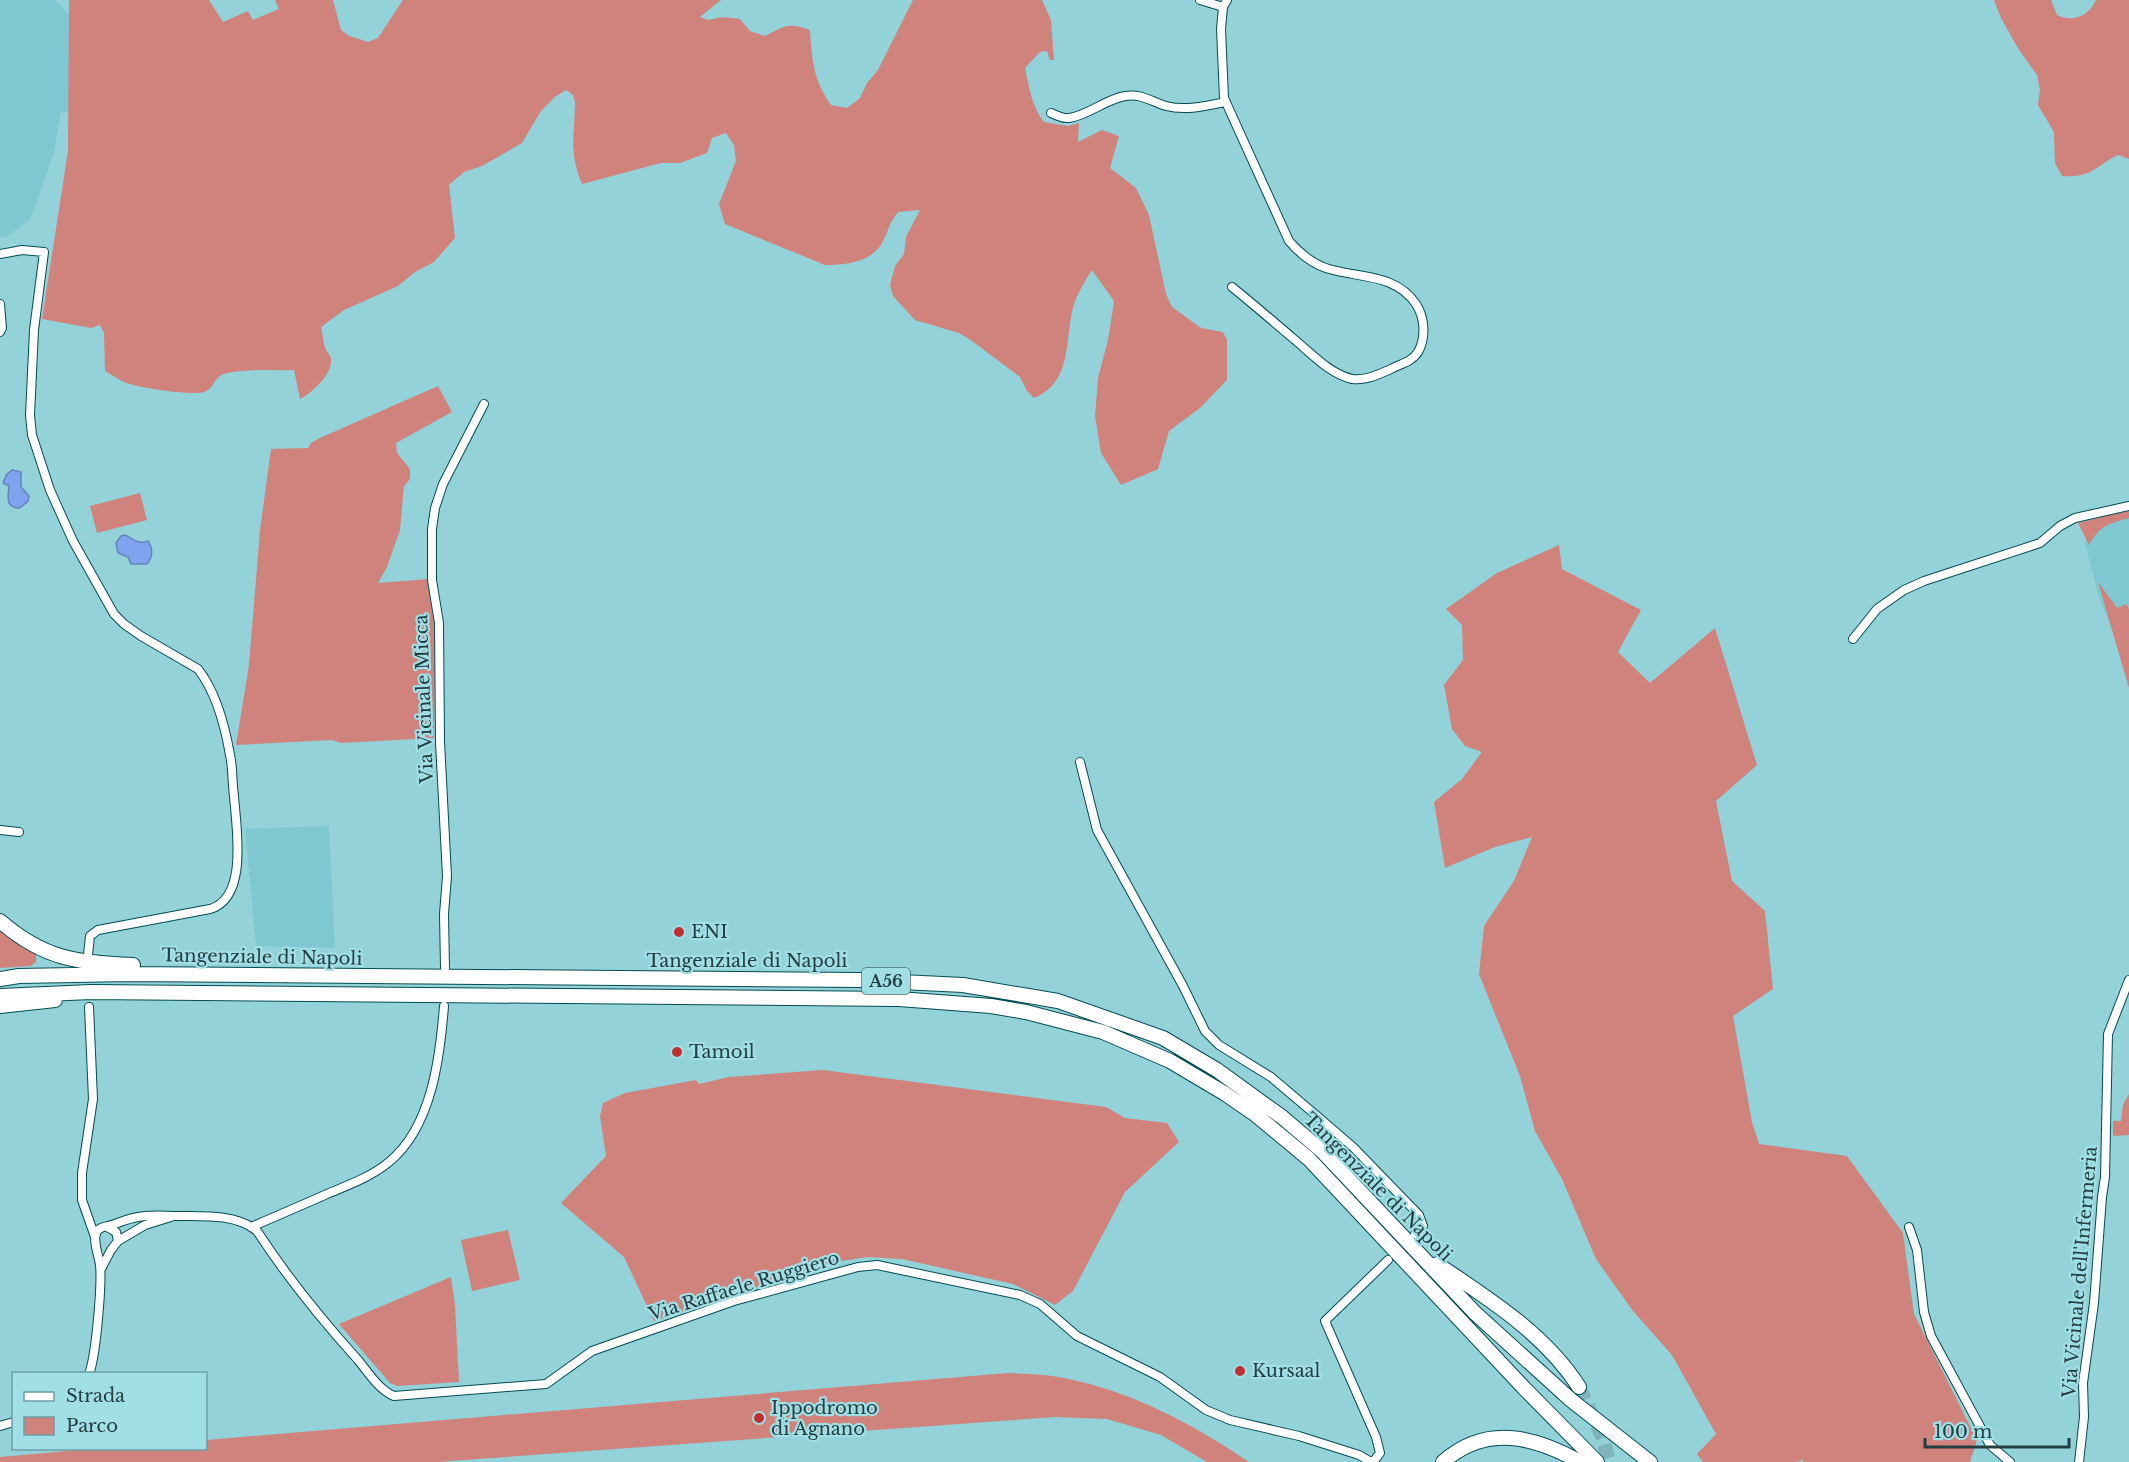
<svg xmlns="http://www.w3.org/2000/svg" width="2129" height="1462" font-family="'Libre Baskerville',serif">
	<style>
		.built { fill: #7fc8d1 }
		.green { fill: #d0827c }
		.water { fill: #80a3ef; stroke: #6484ba; stroke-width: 1.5 }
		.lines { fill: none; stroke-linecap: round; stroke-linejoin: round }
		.highway-tunnel { stroke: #7eb4ba; stroke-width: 14; stroke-dasharray: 14 7; stroke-linecap: butt }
		.street-casing { stroke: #034c53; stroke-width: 10 }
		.highway-casing { stroke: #034c53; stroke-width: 16 }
		.street { stroke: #fff; stroke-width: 8 }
		.highway { stroke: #fff; stroke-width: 14 }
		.poi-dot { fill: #bf2f32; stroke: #a0dfe6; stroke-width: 2 }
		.labels { text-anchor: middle; stroke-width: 4.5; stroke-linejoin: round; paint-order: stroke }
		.shield { fill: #a0dfe6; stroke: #496e72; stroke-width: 1.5 }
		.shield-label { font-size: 16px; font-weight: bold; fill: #243d40 }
		.street-label { font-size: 18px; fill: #243d40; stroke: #a0dfe6 }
		.poi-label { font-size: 18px; fill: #243d40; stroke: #a0dfe6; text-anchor: start }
	</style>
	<rect width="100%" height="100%" fill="#94d2d9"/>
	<path class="built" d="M 0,0 L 56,0 L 70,16 L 70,112 L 61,112 L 54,153 L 30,220 L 6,237 L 0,237 Z
		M 2129,517 L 2129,669 L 2099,598 L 2085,543 L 2094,527 Z
		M 329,826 L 335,948 L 256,946 L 245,829 Z"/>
	<path class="green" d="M 69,0 L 209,0 L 223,22 L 248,11 L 253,20 L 279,9 L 275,0 L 333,0 L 341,30 L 349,36 L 368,42 L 378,38 L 403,0 L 721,0 L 700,17 L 708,20 L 723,17 L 740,19 L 750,31 L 765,36 C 785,26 788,22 810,30 C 812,60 813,79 831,105 L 847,108 L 860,98 L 867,83 L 878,70 L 913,0 L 1042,0 L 1051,20 L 1054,60 L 1050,60 L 1047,51 L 1040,52 L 1025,68 C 1029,87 1032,107 1044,122 L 1068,126 L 1079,123 L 1078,142 L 1102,130 L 1119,136 L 1110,168 L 1136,188 L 1149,215 L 1166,294 L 1172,307 L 1201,328 L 1223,332 L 1227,340 L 1227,380 L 1200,408 L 1169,431 L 1158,469 L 1121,485 L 1101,453 L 1095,416 L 1098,378 L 1108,340 L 1114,301 L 1092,270 C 1086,279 1078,293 1074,304 C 1064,337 1074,382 1034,398 L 1027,391 L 1020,377 L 972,341 L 959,333 L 915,320 L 893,296 L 890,285 L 895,266 L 904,254 L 906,237 L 920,210 L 898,212 C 888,225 890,228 883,241 C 873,262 847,265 825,265 L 725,224 L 719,204 L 736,161 L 734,145 L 726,133 L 712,138 L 707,153 L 680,163 L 661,163 L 582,184 C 568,150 575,136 575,102 L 573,95 L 566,90 L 555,97 L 541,111 L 522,143 L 482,166 L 464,172 L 449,185 L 455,238 L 434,262 L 415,272 L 398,286 L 344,310 L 321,327 C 323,334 323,344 326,350 C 329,355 330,354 331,359 C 333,374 312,393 300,399 L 294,370 C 272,371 244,368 224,374 C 214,377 214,389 204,392 C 194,396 141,388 130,384 C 121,382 113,375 105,371 L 104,333 L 100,325 L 91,328 L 42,319 L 68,151 Z
		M 1994,0 L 2051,0 L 2057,15 C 2073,23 2089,16 2096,0 L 2129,0 L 2129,159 L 2118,155 C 2094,167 2092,178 2062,176 L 2055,163 L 2054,132 L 2038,105 L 2040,90 L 2037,75 L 2019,50 L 2001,18 Z
		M 438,386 L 452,412 L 396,443 L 397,453 L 410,469 L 410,479 L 404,486 L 400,530 L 387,567 L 378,583 L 429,579 L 435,623 L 434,738 L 341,743 L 332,740 L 236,745 L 249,665 L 260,530 L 271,449 L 308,448 L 311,443 L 320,438 Z
		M 140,493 L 147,520 L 97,533 L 90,506 Z
		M 2129,510 L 2129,518 C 2108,524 2100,525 2089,545 L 2078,523 Z
		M 1559,545 L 1562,569 L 1641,610 L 1618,652 L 1650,683 L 1715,628 L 1757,765 L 1716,801 L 1732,881 L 1765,911 L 1773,989 L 1733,1016 L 1752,1122 L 1759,1144 L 1847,1156 L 1903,1233 L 1914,1314 L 1977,1440 L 1970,1462 L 1803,1462 L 1803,1460 L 1795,1462 L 1703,1462 L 1697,1454 L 1716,1434 L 1672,1355 L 1633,1311 L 1596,1259 L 1562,1179 L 1535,1131 L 1520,1076 L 1479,974 L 1484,926 L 1514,881 L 1532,837 L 1495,847 L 1445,868 L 1434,802 L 1462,779 L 1482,752 L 1465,746 L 1452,729 L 1444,685 L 1463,660 L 1462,625 L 1446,609 L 1497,573 Z
		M 2098,582 L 2117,608 L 2126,604 L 2129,609 L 2129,688 Z
		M 0,928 L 36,954 L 36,962 L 31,966 L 0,968 Z
		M 823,1070 L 1106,1107 L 1125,1118 L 1167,1123 L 1179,1142 L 1125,1192 L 1073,1291 L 1055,1305 L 1013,1284 L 902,1259 L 868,1257 L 834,1262 L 654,1321 L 624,1257 L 561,1203 L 606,1156 L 600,1116 L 603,1103 L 625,1093 L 696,1080 L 699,1084 L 729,1077 Z
		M 2129,1094 L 2129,1135 L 2113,1136 L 2113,1121 L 2121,1121 L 2123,1105 Z
		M 508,1230 L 520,1280 L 472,1291 L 461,1240 Z
		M 451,1277 L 455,1305 L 459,1382 L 397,1386 L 390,1383 L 339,1324 Z
		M 1008,1373 C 1026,1374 1046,1374 1064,1378 C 1131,1391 1193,1424 1249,1462 L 1207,1462 L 1161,1435 L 1107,1419 L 1055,1417 L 437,1462 L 0,1462 L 0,1457 L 101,1448 L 206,1448 L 206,1440 Z"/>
	<path class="water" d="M 12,470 L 21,472 L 21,487 L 29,496 L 28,501 L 20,508 C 5,508 8,497 9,486 L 3,483 L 7,474 Z
		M 125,535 C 133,539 138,545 148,541 C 153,548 153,557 147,564 L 131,564 L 128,557 L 118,553 L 116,543 L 121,536 Z"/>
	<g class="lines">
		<path class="highway-tunnel" d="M 1579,1387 L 1603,1438 L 1609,1462"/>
		<g class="street-casing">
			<path id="street" d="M 1200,0 L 1223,7
				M 1227,0 L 1223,7 L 1221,29 L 1224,98 L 1289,241 C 1299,253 1314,265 1329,269 C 1360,278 1396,274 1416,304 C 1425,318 1426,338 1418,352 C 1412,362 1400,364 1391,369 C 1379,374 1366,381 1352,379 C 1330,374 1312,354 1295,340 C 1274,322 1253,304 1232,287
				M 1051,113 C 1056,115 1063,119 1069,118 C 1087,116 1106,99 1125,96 C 1141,93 1152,102 1166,106 C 1185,111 1207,106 1226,102
				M 0,254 L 22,250 L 44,252 L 34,330 L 30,415 L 32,435 L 50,490 L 73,541 L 114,614 L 124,624 L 141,636 L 198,669 C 216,692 225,726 230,755 C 233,768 232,783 234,796 C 236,826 249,898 210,909 L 98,930 L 90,936 L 88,955
				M 0,304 L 2,328 L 0,332
				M 1853,639 L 1877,609 L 1904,590 L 1924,581 L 2040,543 L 2060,526 L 2075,518 L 2129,506
				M 1080,762 L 1097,830 L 1183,986 L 1205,1031 L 1219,1045 L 1271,1077 L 1317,1116 L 1353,1147 L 1419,1215 L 1423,1226 L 1415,1234
				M 0,830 L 19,832
				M 445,968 L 444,914 L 447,876 L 440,742 L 439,623 L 432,580 L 432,529 L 435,508 L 443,484 L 484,404
				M 89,1007 L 93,1099 L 82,1173 L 82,1200 L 95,1237
				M 251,1227 C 277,1216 302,1205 327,1194 C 348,1185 371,1177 389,1162 C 432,1127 440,1057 444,1006
				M 1909,1227 L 1917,1250 L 1924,1312 L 1931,1336 L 1990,1445 L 2010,1462
				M 118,1241 L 145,1225 L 171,1217
				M 101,1269 L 111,1250 L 118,1241 L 116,1232 L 107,1227
				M 89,1374 C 96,1356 102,1285 100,1265 C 99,1256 91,1237 98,1230 C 102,1226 110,1226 115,1224 C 139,1214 153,1215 178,1216 C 203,1216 237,1214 257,1231 C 287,1277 321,1319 358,1360 C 368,1372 379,1390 394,1396 L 546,1384 L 592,1351 L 734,1301 L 858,1267 L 877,1265 L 1020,1295 L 1040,1304 L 1077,1336 L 1160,1377 L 1206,1410 L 1230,1420 L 1299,1436 L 1359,1455 L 1371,1462
				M 0,1426 L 14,1422
				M 1373,1462 L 1380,1453 L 1376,1437 L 1325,1321 L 1388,1260
				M 2079,1462 L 2084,1417 L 2083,1383 L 2094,1303 L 2102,1197 L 2105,1177 L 2108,1034 L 2129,980"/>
		</g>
		<g class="highway-casing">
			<path id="highway" d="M 0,921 C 44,959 77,963 133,965
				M 0,979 L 19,976 L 129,974 L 860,980 L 963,985 L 1058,1001 L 1163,1038 L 1217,1070 L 1282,1117 L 1322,1151 L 1475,1313 L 1571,1400 L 1650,1462
				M 0,996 L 91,992 L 899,999 L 991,1006 L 1026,1012 L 1103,1032 L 1170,1061 L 1224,1093 L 1256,1115 L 1309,1159 L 1524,1388 L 1597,1462
				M 0,1006 L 55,1000
				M 1437,1264 C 1489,1299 1545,1334 1579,1387
				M 1443,1462 C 1486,1424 1534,1436 1580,1462"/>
		</g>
		<use href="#street" class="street"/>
		<use href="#highway" class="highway"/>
	</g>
	<g class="poi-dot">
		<circle cx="679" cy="932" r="6"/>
		<circle cx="677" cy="1052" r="6"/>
		<circle cx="1240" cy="1371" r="6"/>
		<circle cx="759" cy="1418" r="6"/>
	</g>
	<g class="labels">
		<rect class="shield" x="862" y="968" width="48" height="26" rx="4.5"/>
		<g class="shield-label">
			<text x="886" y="987">A56</text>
		</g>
		<g class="street-label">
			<text transform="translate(424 699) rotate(-92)" y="6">Via Vicinale Micca</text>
			<text transform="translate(262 957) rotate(1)" y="6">Tangenziale di Napoli</text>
			<text x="747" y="967">Tangenziale di Napoli</text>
			<text transform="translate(1378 1187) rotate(45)" y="6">Tangenziale di Napoli</text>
			<text transform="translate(2080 1272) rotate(-85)" y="6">Via Vicinale dell'Infermeria</text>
			<text transform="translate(744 1286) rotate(-17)" y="6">Via Raffaele Ruggiero</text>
		</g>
		<g class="poi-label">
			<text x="691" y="938">ENI</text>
			<text x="689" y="1058">Tamoil</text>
			<text x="1252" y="1377">Kursaal</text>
			<text x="771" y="1414">Ippodromo<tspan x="771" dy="21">di Agnano</tspan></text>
		</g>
	</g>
	<rect x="12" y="1372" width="195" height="78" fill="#a0dfe6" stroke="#6e9ea4" stroke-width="1.5"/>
	<rect x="24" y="1392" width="30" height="9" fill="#ffffff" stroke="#6e9ea4" stroke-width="1.5"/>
	<text x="66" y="1402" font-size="18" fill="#243d40">Strada</text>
	<rect x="24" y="1417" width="30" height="18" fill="#d0827c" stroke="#6e9ea4" stroke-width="1.5"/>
	<text x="66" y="1432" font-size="18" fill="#243d40">Parco</text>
	<path d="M1925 1438v9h144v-9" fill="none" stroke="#243d40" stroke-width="3"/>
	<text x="1934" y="1438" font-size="18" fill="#243d40" stroke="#a0dfe6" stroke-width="4.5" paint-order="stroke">100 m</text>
</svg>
